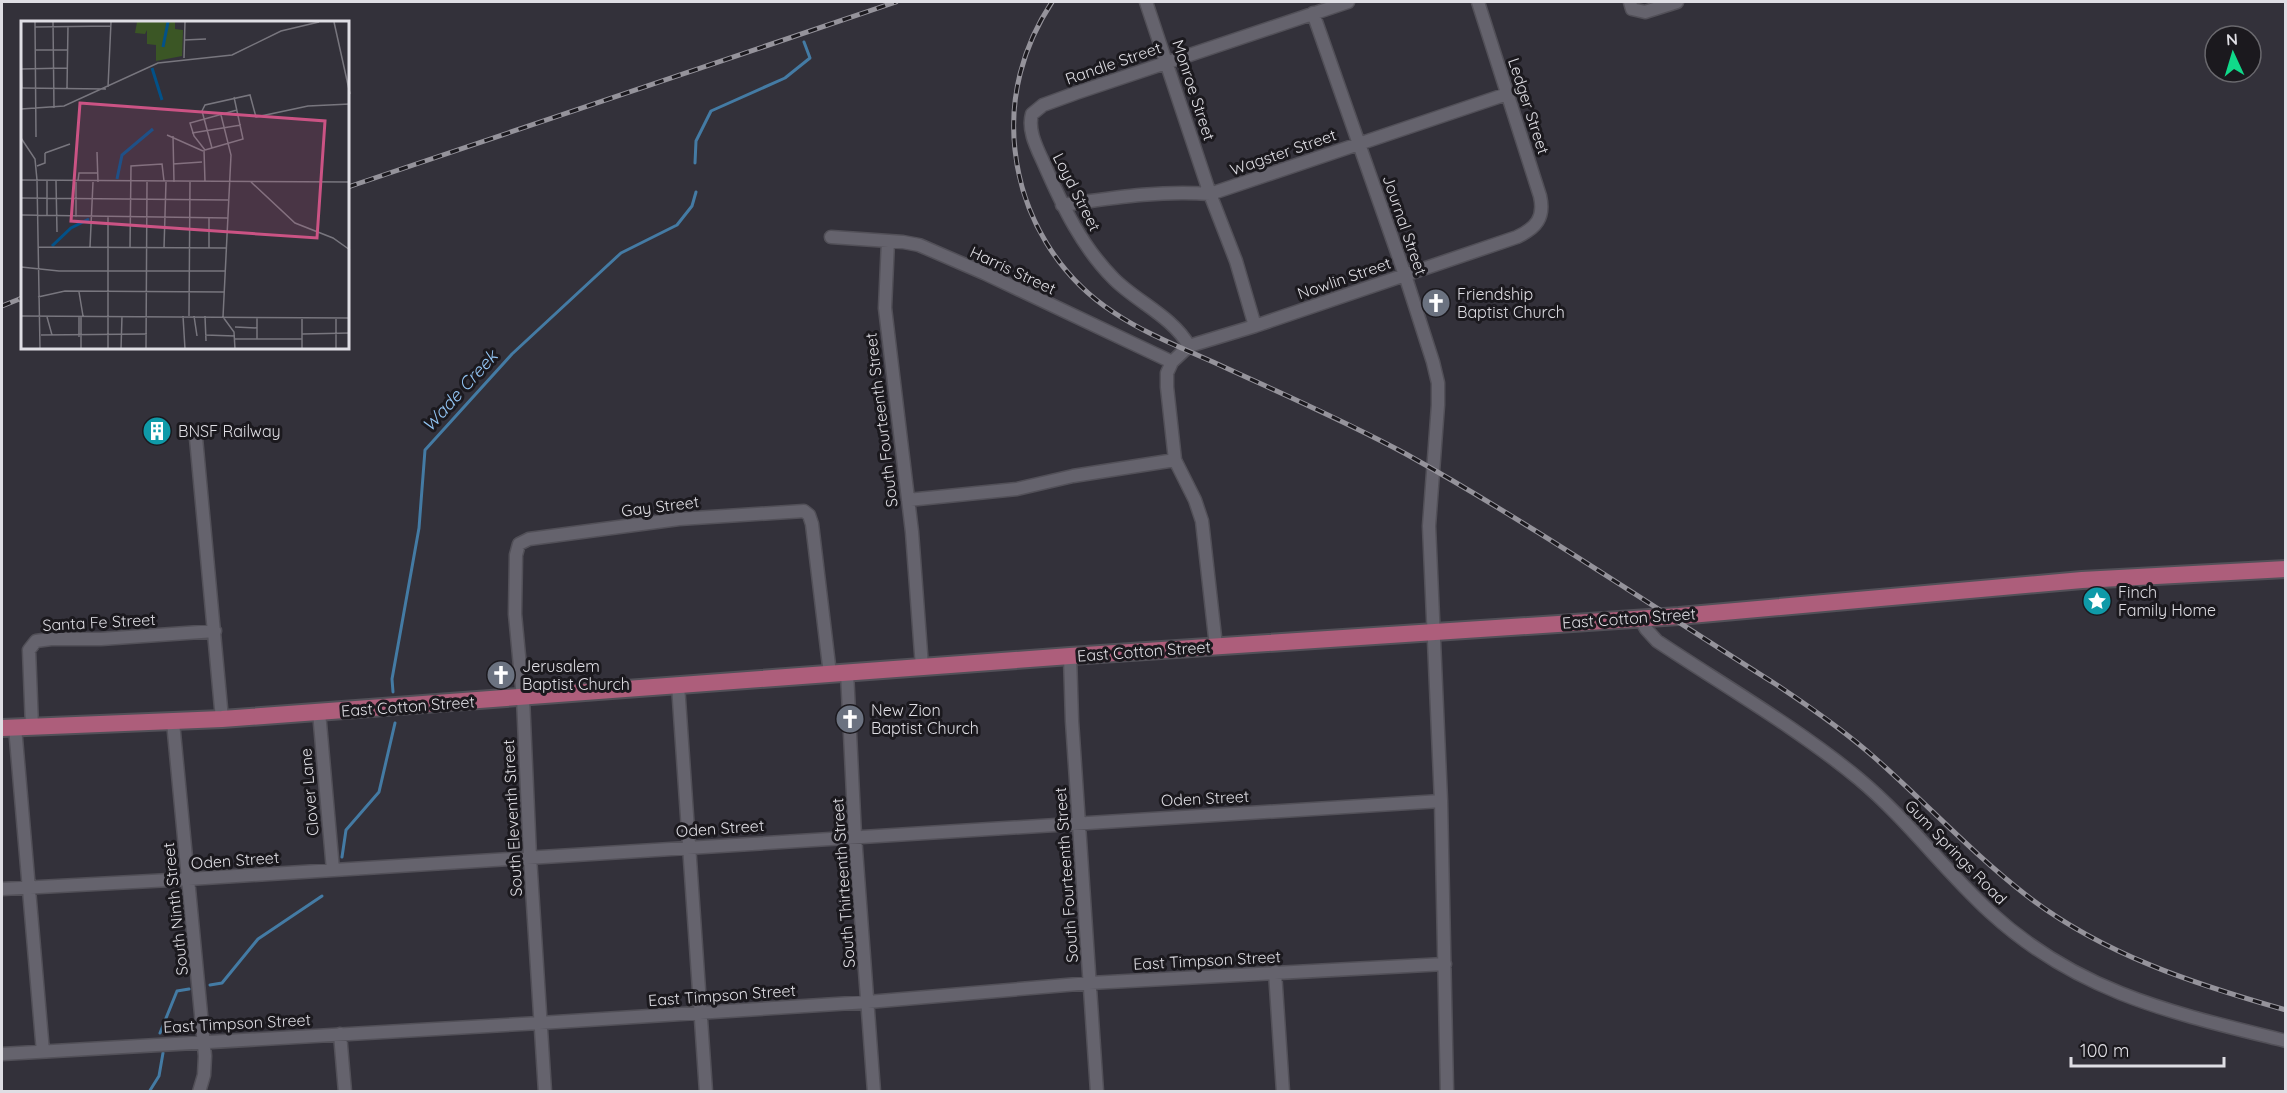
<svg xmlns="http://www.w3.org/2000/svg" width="2287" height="1093" font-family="Quicksand,sans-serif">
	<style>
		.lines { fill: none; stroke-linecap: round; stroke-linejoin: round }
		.stream { stroke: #447ba4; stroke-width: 3 }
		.minor-casing { stroke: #525058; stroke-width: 15 }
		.major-casing { stroke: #525058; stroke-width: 20 }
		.minor { stroke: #65636d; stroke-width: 12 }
		.major { stroke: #ad5e7b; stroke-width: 16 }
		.rail-casing { stroke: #95939b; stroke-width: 5 }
		.rail { stroke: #1b191e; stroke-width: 3; stroke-dasharray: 9; stroke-linecap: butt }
		.labels { text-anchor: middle; stroke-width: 6; stroke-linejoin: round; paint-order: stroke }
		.street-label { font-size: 16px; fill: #dfdee4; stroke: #1b191e }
		.poi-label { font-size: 16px; fill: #dfdee4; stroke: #1b191e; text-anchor: start }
		.water-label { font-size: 18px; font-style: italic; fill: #93c5f4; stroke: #1b191e }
		.inset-river { fill: none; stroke: #025188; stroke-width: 3 }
		.inset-road { fill: none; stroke: #78767e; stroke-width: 1.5 }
		.view { fill: #cb5384; fill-opacity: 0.15; stroke: #cb5384; stroke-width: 3 }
		.inset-edge { fill: none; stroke: #dfdee4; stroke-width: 3 }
	</style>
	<rect width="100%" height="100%" fill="#33313a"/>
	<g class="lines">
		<path class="stream" d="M 695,163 L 696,141 L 711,111 L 785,78 L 810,58 L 804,42
			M 393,692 L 392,679 L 419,528 L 425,450 L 512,354 L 621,253 L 677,225 L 692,206 L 696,192
			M 342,857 L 346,830 L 379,792 L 395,723
			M 210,985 L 222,983 L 258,939 L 322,896
			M 160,1033 L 177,991 L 189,989
			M 149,1092 L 159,1076 L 163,1053"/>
		<g class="minor-casing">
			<path id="minor" d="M 1146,2 L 1210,194 L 1236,261 L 1255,326
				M 1630,2 L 1632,9 L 1645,12 L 1677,2
				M 1313,13 L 1405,275 L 1433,362 L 1438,383 L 1438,405 L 1429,526 L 1441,801 L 1447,1092
				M 1062,205 C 1112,198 1160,190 1210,194 L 1507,94
				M 831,237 L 903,242 L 919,245 L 984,273 L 1172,362
				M 888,241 L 885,308 L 912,532 L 922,667
				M 1189,346 C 1173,317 1137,302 1114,279 C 1082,247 1063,207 1045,166 C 1038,150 1027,131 1032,114 L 1043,105 L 1076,93 L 1348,2
				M 196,438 L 222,719
				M 908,500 L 1017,489 L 1073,476 L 1175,460
				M 1640,618 L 1646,629 L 1657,641 C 1723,685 1799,729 1859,779 C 1907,819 1944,870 1990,912 C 2078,993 2173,1013 2286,1041
				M 1216,646 L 1202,521 L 1195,500 L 1175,460 L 1167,387 L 1167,373 L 1172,362 L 1189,346 L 1255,326 L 1517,237 C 1536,228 1545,218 1540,196 L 1478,2
				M 1070,656 L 1072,721 L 1097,1092
				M 847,672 L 855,836 L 874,1092
				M 678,685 L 706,1092
				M 319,712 L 333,870
				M 173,722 L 205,1056 L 204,1075 L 199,1092
				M 15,727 L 43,1052
				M 32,727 L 29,650 L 36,641 L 51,639 L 101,639 L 215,631
				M 2,889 L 189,879 L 1441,801
				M 1275,972 L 1283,1092
				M 340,1034 L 345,1092
				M 2,1054 L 540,1023 L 868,1002 L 1090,983 L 1445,964
				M 545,1092 L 530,857 L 523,698 L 515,614 L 516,555 L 519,544 L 529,539 L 679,519 L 804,511 L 809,515 L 812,524 L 830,674"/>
		</g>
		<g class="major-casing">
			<path id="major" d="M 2,728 L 222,719 L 1070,656 L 1679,616 L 2082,580 L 2286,569"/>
		</g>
		<use href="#minor" class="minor"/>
		<use href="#major" class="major"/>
		<g class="rail-casing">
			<path id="rail" d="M 1052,2 C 1023,46 1009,97 1015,150 C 1022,216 1058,276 1113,312 C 1147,335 1187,350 1224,367 C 1285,395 1347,422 1406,454 C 1533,525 1653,607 1777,685 C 1810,707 1845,731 1875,758 C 1926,803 1972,853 2026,895 C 2102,954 2194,984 2286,1010
				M 348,187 L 896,2
				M 2,306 L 22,298"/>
		</g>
		<use href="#rail" class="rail"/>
	</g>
	<defs>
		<g id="church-disc" transform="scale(1.5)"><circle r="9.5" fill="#6b7280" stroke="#1b191e"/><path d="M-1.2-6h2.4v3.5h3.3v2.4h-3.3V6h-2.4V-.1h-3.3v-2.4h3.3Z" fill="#fff"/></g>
		<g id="building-disc" transform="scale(1.5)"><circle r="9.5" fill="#0f9aa8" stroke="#1b191e"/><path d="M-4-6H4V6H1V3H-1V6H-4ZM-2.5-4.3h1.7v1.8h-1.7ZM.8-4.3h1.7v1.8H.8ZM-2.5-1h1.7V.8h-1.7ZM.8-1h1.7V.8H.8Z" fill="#fff"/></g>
		<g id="sight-disc" transform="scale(1.5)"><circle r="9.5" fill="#0f9aa8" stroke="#1b191e"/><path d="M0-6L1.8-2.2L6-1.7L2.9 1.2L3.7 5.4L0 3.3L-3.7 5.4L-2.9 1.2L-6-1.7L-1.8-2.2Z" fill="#fff"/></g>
	</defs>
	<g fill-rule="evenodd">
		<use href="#church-disc" x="1436" y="303"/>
		<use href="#building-disc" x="157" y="431"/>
		<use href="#sight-disc" x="2097" y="601"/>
		<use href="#church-disc" x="501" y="675"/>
		<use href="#church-disc" x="850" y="719"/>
	</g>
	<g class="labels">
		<g class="street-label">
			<text transform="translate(1113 63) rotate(-19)" y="6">Randle Street</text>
			<text transform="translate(1194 90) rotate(72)" y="6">Monroe Street</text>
			<text transform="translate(1529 106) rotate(72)" y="6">Ledger Street</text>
			<text transform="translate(1283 152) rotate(-19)" y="6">Wagster Street</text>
			<text transform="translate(1077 192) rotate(63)" y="6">Loyd Street</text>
			<text transform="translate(1405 225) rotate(71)" y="6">Journal Street</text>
			<text transform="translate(1013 270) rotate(25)" y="6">Harris Street</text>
			<text transform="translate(1344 278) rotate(-19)" y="6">Nowlin Street</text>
			<text transform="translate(881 420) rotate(-97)" y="6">South Fourteenth Street</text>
			<text transform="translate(660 506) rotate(-7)" y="6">Gay Street</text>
			<text transform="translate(1629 618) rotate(-4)" y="6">East Cotton Street</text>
			<text transform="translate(99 622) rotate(-3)" y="6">Santa Fe Street</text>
			<text transform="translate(1144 651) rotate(-4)" y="6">East Cotton Street</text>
			<text transform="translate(408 706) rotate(-4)" y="6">East Cotton Street</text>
			<text transform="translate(309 792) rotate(-95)" y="6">Clover Lane</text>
			<text transform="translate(1205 798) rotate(-3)" y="6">Oden Street</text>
			<text transform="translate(512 818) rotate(-93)" y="6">South Eleventh Street</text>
			<text transform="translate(720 828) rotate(-4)" y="6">Oden Street</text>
			<text transform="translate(1956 852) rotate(46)" y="6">Gum Springs Road</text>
			<text transform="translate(235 860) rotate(-4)" y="6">Oden Street</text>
			<text transform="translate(1066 875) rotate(-94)" y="6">South Fourteenth Street</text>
			<text transform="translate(843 883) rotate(-94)" y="6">South Thirteenth Street</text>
			<text transform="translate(175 909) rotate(-96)" y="6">South Ninth Street</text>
			<text transform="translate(1207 960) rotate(-3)" y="6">East Timpson Street</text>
			<text transform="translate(722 995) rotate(-4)" y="6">East Timpson Street</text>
			<text transform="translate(237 1023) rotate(-3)" y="6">East Timpson Street</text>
		</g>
		<g class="poi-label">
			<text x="1457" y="300">Friendship<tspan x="1457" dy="18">Baptist Church</tspan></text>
			<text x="178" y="437">BNSF Railway</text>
			<text x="2118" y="598">Finch<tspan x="2118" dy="18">Family Home</tspan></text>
			<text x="522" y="672">Jerusalem<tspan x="522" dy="18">Baptist Church</tspan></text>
			<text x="871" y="716">New Zion<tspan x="871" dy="18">Baptist Church</tspan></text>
		</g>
		<g class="water-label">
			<text transform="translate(460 391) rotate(-48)" y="6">Wade Creek</text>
		</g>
	</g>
	<g transform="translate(21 21)">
		<rect width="328" height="328" fill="#33313a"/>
		<path d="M 116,1 L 154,1 L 154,8 L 162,9 L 161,35 L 135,40 L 135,24 L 126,23 L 126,9 L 124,13 L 114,12 Z" fill="#3b5625"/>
		<path class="inset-river" d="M 142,26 L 147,1M 131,47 L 141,79M 96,158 L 101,134 L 132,108M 31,225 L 50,207 L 68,198"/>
		<path class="inset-road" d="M 14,1 L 15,116M 32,1 L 33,87M 313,1 L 329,73M 14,6 L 90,5M 163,19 L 185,18M 14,29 L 46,29M 0,33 L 1,67M 163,37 L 164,1M 0,48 L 46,47M 87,66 L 90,1M 0,67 L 85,68M 46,67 L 47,5M 0,88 L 43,85 L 137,42 L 211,34 L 260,10 L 298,1M 200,94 L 210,134 L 202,296 L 213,311 L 214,328M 171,112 L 220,104M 146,114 L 182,130M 152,115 L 153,161M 0,117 L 14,138 L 16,159M 191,127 L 181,90 L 184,84 L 229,74 L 235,96 L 287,85 L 329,83M 183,129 L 184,161M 184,129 L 222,118 L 213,76M 184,129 L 173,115 L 169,102 L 216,89M 76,131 L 77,161M 24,132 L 49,123M 152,143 L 181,141M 16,145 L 24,142 L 24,132M 0,159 L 329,161M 16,159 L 19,328M 26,160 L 26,195M 35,160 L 36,211M 57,160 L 58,152 L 77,152M 55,161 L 55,196M 230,161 L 274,202 L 312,217 L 329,229M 0,177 L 207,179M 0,194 L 207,197M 17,226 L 205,227M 69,226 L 72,161M 109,227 L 110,145 L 141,143 L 143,160M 143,227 L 145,161M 188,227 L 188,196M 0,246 L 38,250 L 204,250M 58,271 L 62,295M 17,276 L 44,270 L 203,271M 0,295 L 329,297M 162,295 L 164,328M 168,295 L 169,161M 173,295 L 176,315M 184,295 L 185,320M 26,296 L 31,314M 58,296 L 58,316M 236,296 L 236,318M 281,298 L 281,328M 315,298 L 315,328M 214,306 L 236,307M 281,313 L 329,312M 20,314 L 126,313M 184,314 L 214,315M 214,318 L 281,318M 60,328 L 60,296M 87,328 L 87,196M 100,328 L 101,295M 125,328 L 126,161"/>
		<path class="view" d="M 59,82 L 304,100 L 296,217 L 50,200 Z"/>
		<rect width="328" height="328" class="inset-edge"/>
	</g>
	<rect width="2287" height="1093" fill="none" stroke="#dfdee4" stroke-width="6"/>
	<g transform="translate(2233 54) rotate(356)"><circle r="28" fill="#1b191e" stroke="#69686d" stroke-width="1.5"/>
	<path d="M0-4.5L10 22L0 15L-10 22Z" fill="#10d98a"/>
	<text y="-9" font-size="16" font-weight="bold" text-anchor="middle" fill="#dfdee4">N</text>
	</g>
	<path d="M2071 1057v9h153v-9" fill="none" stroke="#dfdee4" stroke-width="3"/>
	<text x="2080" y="1057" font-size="18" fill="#dfdee4" stroke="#1b191e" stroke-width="4.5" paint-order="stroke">100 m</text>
</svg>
